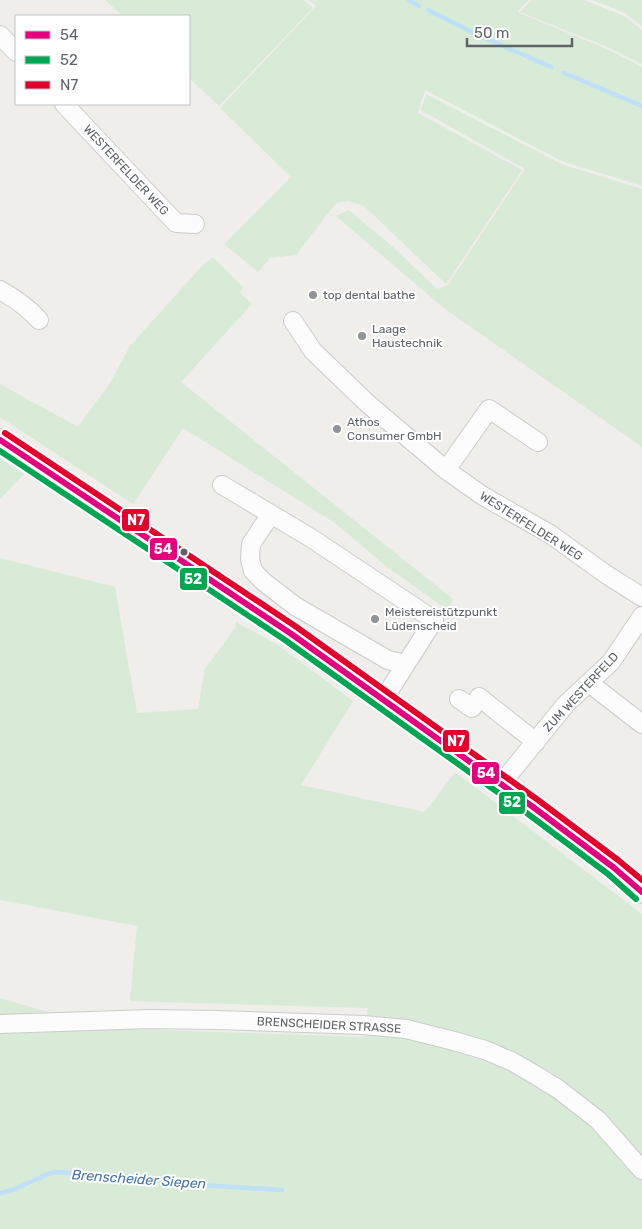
<svg xmlns="http://www.w3.org/2000/svg" width="642" height="1229" font-family="Rubik,sans-serif">
	<style>
		.green { fill: #d8ebd6 }
		.lines { fill: none; stroke-linecap: round; stroke-linejoin: round }
		.stream { stroke: #bfe0f9; stroke-width: 4.5 }
		.minor-casing { stroke: #cbcccc; stroke-width: 20 }
		.major-casing { stroke: #d7ceb8; stroke-width: 24 }
		.minor { stroke: #fdfcfc; stroke-width: 18 }
		.major { stroke: #f4f2e9; stroke-width: 21 }
		.bus-1-casing { stroke: #fff; stroke-width: 10 }
		.bus-2-casing { stroke: #fff; stroke-width: 10 }
		.bus-3-casing { stroke: #fff; stroke-width: 10 }
		.bus-1 { stroke: #e5007d; stroke-width: 6 }
		.bus-2 { stroke: #00a651; stroke-width: 6 }
		.bus-3 { stroke: #e4002b; stroke-width: 6 }
		.poi-dot { fill: #919496; stroke: #fff; stroke-width: 2 }
		.bus-dot { fill: #5f6368; stroke: #fff; stroke-width: 2 }
		.labels { text-anchor: middle; stroke-width: 4; stroke-linejoin: round; paint-order: stroke }
		.street-label { font-size: 12px; fill: #5f6368; stroke: #fff }
		.poi-label { font-size: 12px; fill: #5f6368; stroke: #fff; text-anchor: start }
		.water-label { font-size: 14px; font-style: italic; fill: #4174aa; stroke: #fff }
		.line-badge { stroke: #fff; stroke-width: 2 }
		.badge-label { font-size: 14px; text-anchor: middle; font-weight: bold; fill: #fff }
	</style>
	<rect width="100%" height="100%" fill="#efeeea"/>
	<path class="green" d="M 105,0 L 304,0 L 313,8 L 219,106 L 189,78 L 189,16 L 123,16 Z
		M 309,0 L 529,0 L 517,12 L 609,50 L 642,67 L 642,186 L 562,161 L 425,90 L 418,113 L 522,170 L 446,284 L 364,206 L 348,201 L 336,203 L 296,255 L 270,258 L 258,272 L 224,244 L 291,177 L 220,108 L 316,6 Z
		M 532,0 L 584,0 L 624,16 L 642,30 L 642,64 L 610,48 L 520,12 Z
		M 592,0 L 642,0 L 642,26 L 625,13 Z
		M 426,94 L 561,164 L 642,189 L 642,447 L 445,309 L 336,216 L 349,210 L 393,247 L 437,289 L 448,285 L 525,169 L 421,110 Z
		M 213,257 L 243,287 L 240,293 L 252,304 L 181,382 L 453,599 L 449,611 L 387,567 L 335,523 L 183,428 L 133,504 L 0,417 L 0,384 L 78,427 L 110,383 L 130,346 L 201,267 Z
		M 0,458 L 24,474 L 0,499 Z
		M 0,558 L 115,587 L 137,713 L 198,709 L 205,669 L 235,628 L 236,622 L 278,645 L 353,701 L 301,785 L 425,812 L 455,772 L 642,914 L 642,1229 L 0,1229 L 0,998 L 102,1028 L 364,1037 L 368,1008 L 130,1001 L 137,926 L 0,900 Z"/>
	<g class="lines">
		<path class="stream" d="M 409,0 L 419,6
			M 428,10 L 478,35 L 551,67
			M 564,73 L 642,106
			M 0,1193 C 20,1190 36,1177 55,1172 L 154,1178 L 185,1184 L 282,1190"/>
		<g class="minor-casing">
			<path id="minor" d="M 0,35 L 16,52
				M 64,104 L 176,223 L 195,224
				M 0,290 C 14,298 28,307 39,320
				M 293,321 L 313,351 L 367,403 L 446,470 L 483,496 L 550,534 L 607,575 L 642,597
				M 446,470 L 489,409 L 538,442
				M 222,485 L 311,538 L 434,620 L 383,700
				M 271,514 L 251,544 L 250,559 L 253,571 L 264,582 L 295,606 L 388,660 L 405,664
				M 589,683 L 642,724
				M 459,699 L 472,708 L 479,697 L 536,742
				M 501,784 L 566,704 L 611,662 L 642,616
				M 0,1024 L 150,1019 L 217,1020 L 363,1025 L 406,1029 L 454,1041 L 485,1050 L 513,1062 L 537,1076 L 558,1089 L 598,1120 L 642,1170"/>
		</g>
		<g class="major-casing">
			<path id="major" d="M 0,440 L 290,633 L 533,807 L 613,867 L 642,892"/>
		</g>
		<use href="#minor" class="minor"/>
		<use href="#major" class="major"/>
		<g class="bus-1-casing">
			<path id="bus-1" d="M 0,440 L 290,633 L 533,807 L 613,867 L 642,892"/>
		</g>
		<g class="bus-2-casing">
			<path id="bus-2" d="M 0,451 L 285,640 L 528,814 L 608,874 L 636,899"/>
		</g>
		<g class="bus-3-casing">
			<path id="bus-3" d="M 5,433 L 295,626 L 538,800 L 618,860 L 642,880"/>
		</g>
		<use href="#bus-1" class="bus-1"/>
		<use href="#bus-2" class="bus-2"/>
		<use href="#bus-3" class="bus-3"/>
	</g>
	<g class="poi-dot">
		<circle cx="313" cy="295" r="5"/>
		<circle cx="362" cy="336" r="5"/>
		<circle cx="337" cy="429" r="5"/>
		<circle cx="375" cy="619" r="5"/>
	</g>
	<circle class="bus-dot" cx="184" cy="552" r="4.5"/>
	<g class="labels">
		<g class="street-label">
			<text transform="translate(126 170) rotate(47)" y="4">WESTERFELDER WEG</text>
			<text transform="translate(531 526) rotate(32)" y="4">WESTERFELDER WEG</text>
			<text transform="translate(581 692) rotate(-47)" y="4">ZUM WESTERFELD</text>
			<text transform="translate(329 1025) rotate(3)" y="4">BRENSCHEIDER STRASSE</text>
		</g>
		<g class="poi-label">
			<text x="323" y="299">top dental bathe</text>
			<text x="372" y="333">Laage<tspan x="372" dy="14">Haustechnik</tspan></text>
			<text x="347" y="426">Athos<tspan x="347" dy="14">Consumer GmbH</tspan></text>
			<text x="385" y="616">Meistereistützpunkt<tspan x="385" dy="14">Lüdenscheid</tspan></text>
		</g>
		<g class="water-label">
			<text transform="translate(139 1179) rotate(4)" y="5">Brenscheider Siepen</text>
		</g>
	</g>
	<g class="line-badge">
		<rect x="121" y="508" width="29" height="24" rx="5" fill="#e4002b"/>
		<rect x="149" y="537" width="29" height="24" rx="5" fill="#e5007d"/>
		<rect x="179" y="567" width="29" height="24" rx="5" fill="#00a651"/>
		<rect x="442" y="729" width="28" height="24" rx="5" fill="#e4002b"/>
		<rect x="471" y="761" width="29" height="24" rx="5" fill="#e5007d"/>
		<rect x="498" y="791" width="28" height="24" rx="5" fill="#00a651"/>
	</g>
	<g class="badge-label">
		<text x="136" y="525">N7</text>
		<text x="163" y="554">54</text>
		<text x="193" y="584">52</text>
		<text x="456" y="746">N7</text>
		<text x="486" y="778">54</text>
		<text x="512" y="807">52</text>
	</g>
	<rect x="15" y="15" width="175" height="90" fill="#ffffff" stroke="#bfc1c3"/>
	<rect x="25" y="31" width="25" height="8" fill="#e5007d" stroke="#bfc1c3"/>
	<text x="60" y="40" font-size="15" fill="#5f6368">54</text>
	<rect x="25" y="56" width="25" height="8" fill="#00a651" stroke="#bfc1c3"/>
	<text x="60" y="65" font-size="15" fill="#5f6368">52</text>
	<rect x="25" y="81" width="25" height="8" fill="#e4002b" stroke="#bfc1c3"/>
	<text x="60" y="90" font-size="15" fill="#5f6368">N7</text>
	<path d="M467 38v8h105v-8" fill="none" stroke="#5f6368" stroke-width="2.5"/>
	<text x="474" y="38" font-size="15" fill="#5f6368" stroke="#ffffff" stroke-width="4" paint-order="stroke">50 m</text>
</svg>
